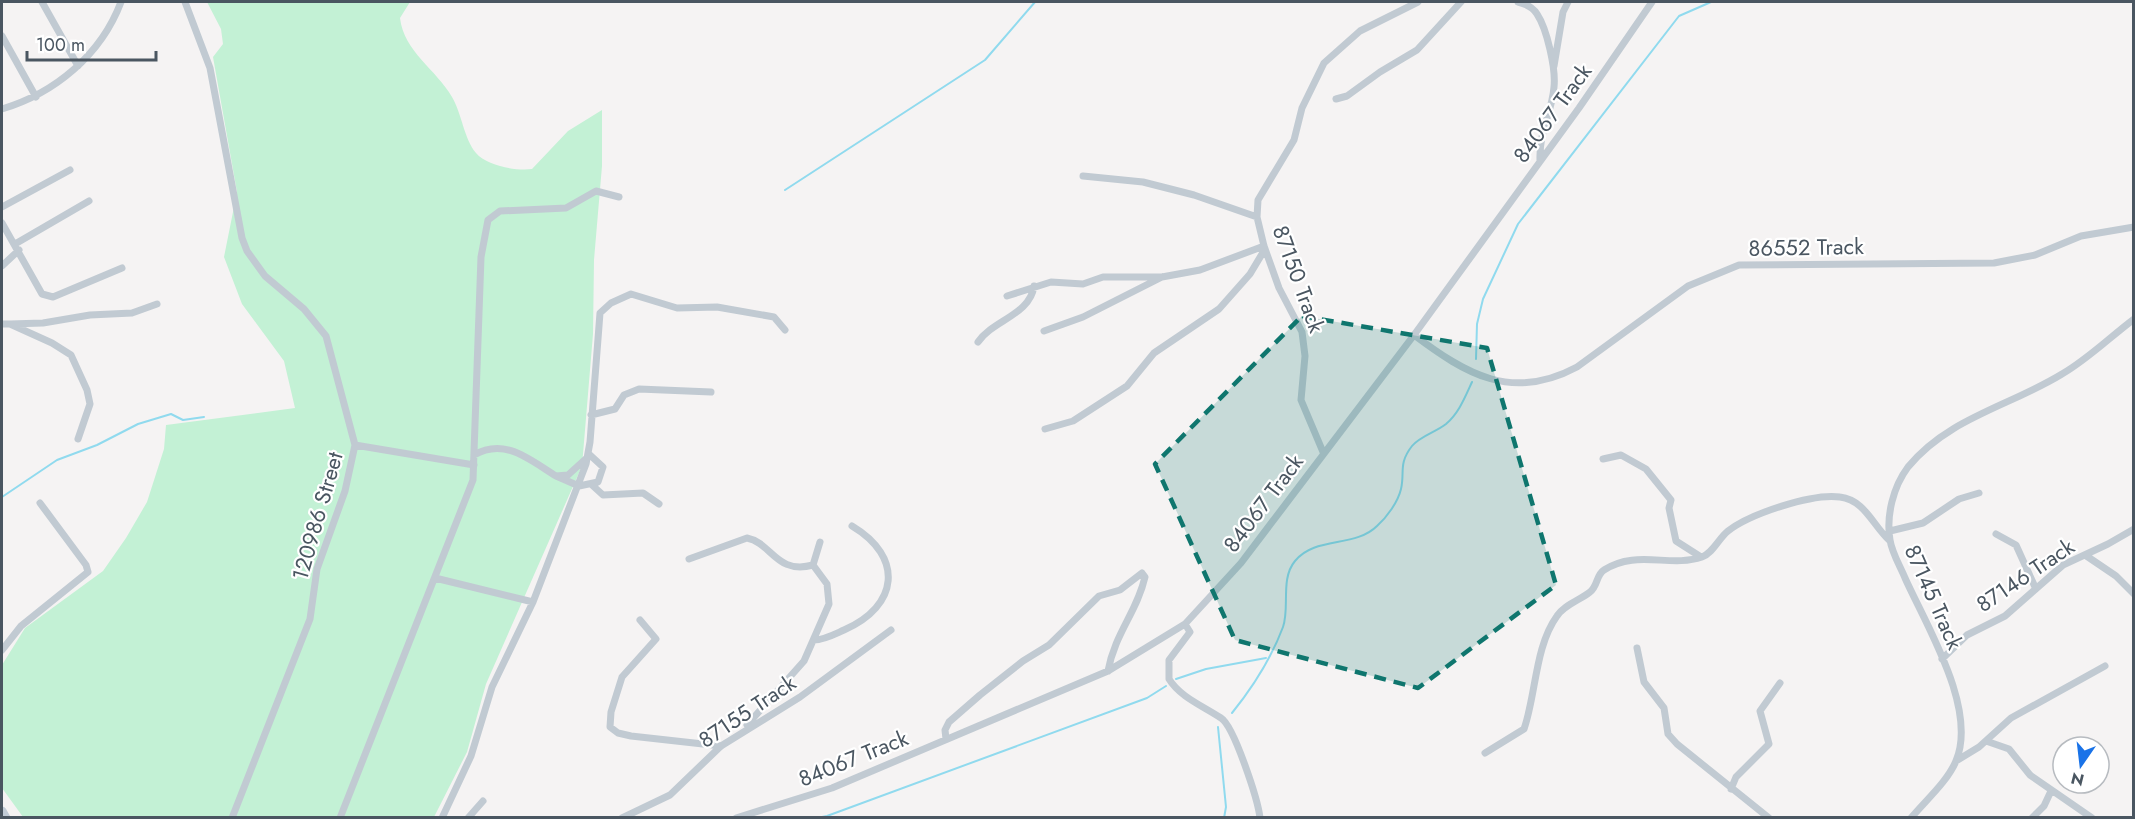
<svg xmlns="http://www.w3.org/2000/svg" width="2135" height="819" font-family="Jost,sans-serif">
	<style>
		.green { fill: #c3f1d5 }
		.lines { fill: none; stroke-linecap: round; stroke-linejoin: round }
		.stream { stroke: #90daee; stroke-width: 2 }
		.street { stroke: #c1cad2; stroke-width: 7 }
		.secondary { stroke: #c1cbd6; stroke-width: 9 }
		.marked { fill: #0f766e; fill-opacity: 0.2; stroke: #0f766e; stroke-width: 4.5; stroke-dasharray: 12 8; stroke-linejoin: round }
		.labels { text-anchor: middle; stroke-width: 4.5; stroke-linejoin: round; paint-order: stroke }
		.street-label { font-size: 22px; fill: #4a5661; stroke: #fff }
	</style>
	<rect width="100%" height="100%" fill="#f5f3f3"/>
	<path class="green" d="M 207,2 L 410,2 L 400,18 C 404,52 436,69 452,97 C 462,114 464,139 476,153 C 487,166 516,171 532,169 L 568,131 L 602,110 L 602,166 L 594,260 L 593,334 L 582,466 L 486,684 L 467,752 L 434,817 L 23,817 L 2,788 L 2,665 L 25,628 L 103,571 L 126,538 L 147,502 L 164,449 L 166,425 L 295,408 L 284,361 L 242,304 L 224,257 L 237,192 L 213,57 L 223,44 L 221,29 Z"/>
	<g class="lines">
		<path class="stream" d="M 785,190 L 985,60 L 1035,2
			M 1476,359 L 1477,324 L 1483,299 L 1518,224 L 1679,16 L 1711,2
			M 2,497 L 57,460 L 97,445 L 138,424 L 171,414 L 183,420 L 204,417
			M 1176,679 L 1206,669 L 1266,658
			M 1232,713 C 1253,687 1271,659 1283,627 C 1290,607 1280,579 1295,561 C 1315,536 1355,548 1377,526 C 1387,517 1398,502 1401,489 C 1405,472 1398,464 1412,446 C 1420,436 1436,432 1446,424 C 1459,413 1465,397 1472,382
			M 1218,727 L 1226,807 L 1224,818
			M 817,818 L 827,816 L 1147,698 L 1166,686"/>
		<path class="street" d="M 42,2 L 78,66
			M 185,2 L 210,68 L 242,238 L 247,251 L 265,276 L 304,309 L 326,336 L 355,445 L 345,491 L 317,569 L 310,619 L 232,818
			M 1518,2 C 1526,4 1533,7 1537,14 C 1547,29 1556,69 1554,87 C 1552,113 1539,130 1540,160
			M 2,36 L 36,97
			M 1554,66 L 1563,12 L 1568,2
			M 1336,99 L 1347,96 L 1380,72 L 1417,50 L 1461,2
			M 2,109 C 55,93 101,55 121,2
			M 1083,176 L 1143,182 L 1194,195 L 1257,217
			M 2,207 L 70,170
			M 2,223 L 42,294 L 53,297 L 122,268
			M 15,244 L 89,201
			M 2,266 L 19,250
			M 1007,296 L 1051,282 L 1083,284 L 1103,277 L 1162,277 L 1200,270 L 1264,246
			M 2,324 L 10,324 L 52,343 L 71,355 L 87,390 L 90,404 L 78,439
			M 10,324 L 43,323 L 90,315 L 132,313 L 157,304
			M 1044,331 L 1083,317 L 1162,277
			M 1414,335 C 1466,374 1512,402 1577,367 L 1688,286 L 1739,265 L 1994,263 L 2035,255 L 2081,236 L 2134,227
			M 978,342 C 993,320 1030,315 1034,286
			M 591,415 L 615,409 L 624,395 L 639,389 L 711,392
			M 1045,429 L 1073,421 L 1127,386 L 1154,353 L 1219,309 L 1250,274 L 1265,249
			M 355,445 L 474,465
			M 1323,452 L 1301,400 L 1305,356 L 1302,332 L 1279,288 L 1264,246 L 1257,217 L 1258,200 L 1294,140 L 1302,108 L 1324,63 L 1360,31 L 1418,2
			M 474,455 C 505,437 530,460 556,476
			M 590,455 L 603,467 L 598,482 L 579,486 L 556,476 L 568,475 Z
			M 1603,459 L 1621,455 L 1646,469 L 1671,500 L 1669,508 L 1676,541 L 1701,557
			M 592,485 L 603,495 L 643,493 L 659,504
			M 1890,531 L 1923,523 L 1959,499 L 1979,493
			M 1996,534 L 2016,545 L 2035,587
			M 2085,555 L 2116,576 L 2134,594
			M 689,559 L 747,538 C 772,543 776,575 813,565
			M 435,578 L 533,602
			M 640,620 L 656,639 L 622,677 L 611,712 L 610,727 L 618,733 L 631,736 L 721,746
			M 1185,624 L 1190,632 L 1169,660 L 1169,679 C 1180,697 1203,706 1221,718 C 1234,726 1258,800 1260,818
			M 814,640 C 824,640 835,634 844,630 C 899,606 904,557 852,526
			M 1637,648 L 1644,682 L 1664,708 L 1668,734 L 1677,744 L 1769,818
			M 2,650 L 21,626 L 88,572 L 86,565 L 40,503
			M 1942,659 L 1967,635 L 2005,616 L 2063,565 L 2108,544 L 2134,529
			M 747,725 L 804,661 L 829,604 L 827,584 L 813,565 L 820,542
			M 946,739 L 945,730 L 949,722 L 980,695 L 1023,661 L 1049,645 L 1099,596 L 1120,590 L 1142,573 L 1145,577 C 1137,612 1115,633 1108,671
			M 1986,741 L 2009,749 L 2030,775 L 2092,818
			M 1485,753 L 1524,729 C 1536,695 1535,646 1557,616 C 1564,605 1580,600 1590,592 C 1598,586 1596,575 1604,570 C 1636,549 1670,568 1702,557 C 1713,553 1719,538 1728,531 C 1750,514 1812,493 1840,497 C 1865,500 1873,526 1890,541
			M 1956,761 L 1979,747 L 2011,718 L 2105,666
			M 1731,789 L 1736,777 L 1769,744 L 1760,711 L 1780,683
			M 340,818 L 473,480 L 481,257 L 488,220 L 500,211 L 566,208 L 596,191 L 619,197
			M 442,818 L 471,756 L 492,687 L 533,602 L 586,464 L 590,442 L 600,313 L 611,303 L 631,294 L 677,308 L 717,307 L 774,317 L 785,330
			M 468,818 L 483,801
			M 622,818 L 670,795 L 721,746 L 800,697 L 891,630
			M 736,818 L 832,788 L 1108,671 L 1185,624 L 1241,563 L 1414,335 L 1579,108 L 1652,2
			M 1911,818 C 1926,800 1947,782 1956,761 C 1978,709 1926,625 1905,578 C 1900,566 1892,553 1890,540 C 1886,516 1893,487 1908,467 C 1948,418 2010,406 2062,374 C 2088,359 2110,337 2134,319
			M 2032,818 L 2044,806 L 2051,791"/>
		<path class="secondary" d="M 2,811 L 6,818"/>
	</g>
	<path class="marked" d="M 1302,316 L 1487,348 L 1556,585 L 1418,688 L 1235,640 L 1155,464 Z"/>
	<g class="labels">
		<g class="street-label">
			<text transform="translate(1552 113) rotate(-54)" y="8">84067 Track</text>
			<text transform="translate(1806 247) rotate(-1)" y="8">86552 Track</text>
			<text transform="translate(1299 279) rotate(70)" y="8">87150 Track</text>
			<text transform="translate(1263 503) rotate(-53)" y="8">84067 Track</text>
			<text transform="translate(317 516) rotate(-74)" y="8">120986 Street</text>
			<text transform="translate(2025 575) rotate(-34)" y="8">87146 Track</text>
			<text transform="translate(1934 597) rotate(66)" y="8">87145 Track</text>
			<text transform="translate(747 711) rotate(-34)" y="8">87155 Track</text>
			<text transform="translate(853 758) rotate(-22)" y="8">84067 Track</text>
		</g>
	</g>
	<rect width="2135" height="819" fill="none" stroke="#4a5661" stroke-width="6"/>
	<g transform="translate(2081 765) rotate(194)"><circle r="28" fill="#ffffff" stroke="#b7bbc0" stroke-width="1.5"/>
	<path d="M0-4.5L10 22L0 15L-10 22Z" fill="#1a73e8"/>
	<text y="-9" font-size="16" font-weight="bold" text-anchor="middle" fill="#4a5661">N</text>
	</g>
	<path d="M27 51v9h129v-9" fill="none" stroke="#4a5661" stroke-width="3"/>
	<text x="36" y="51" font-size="18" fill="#4a5661" stroke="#ffffff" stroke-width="4.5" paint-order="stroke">100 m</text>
</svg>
